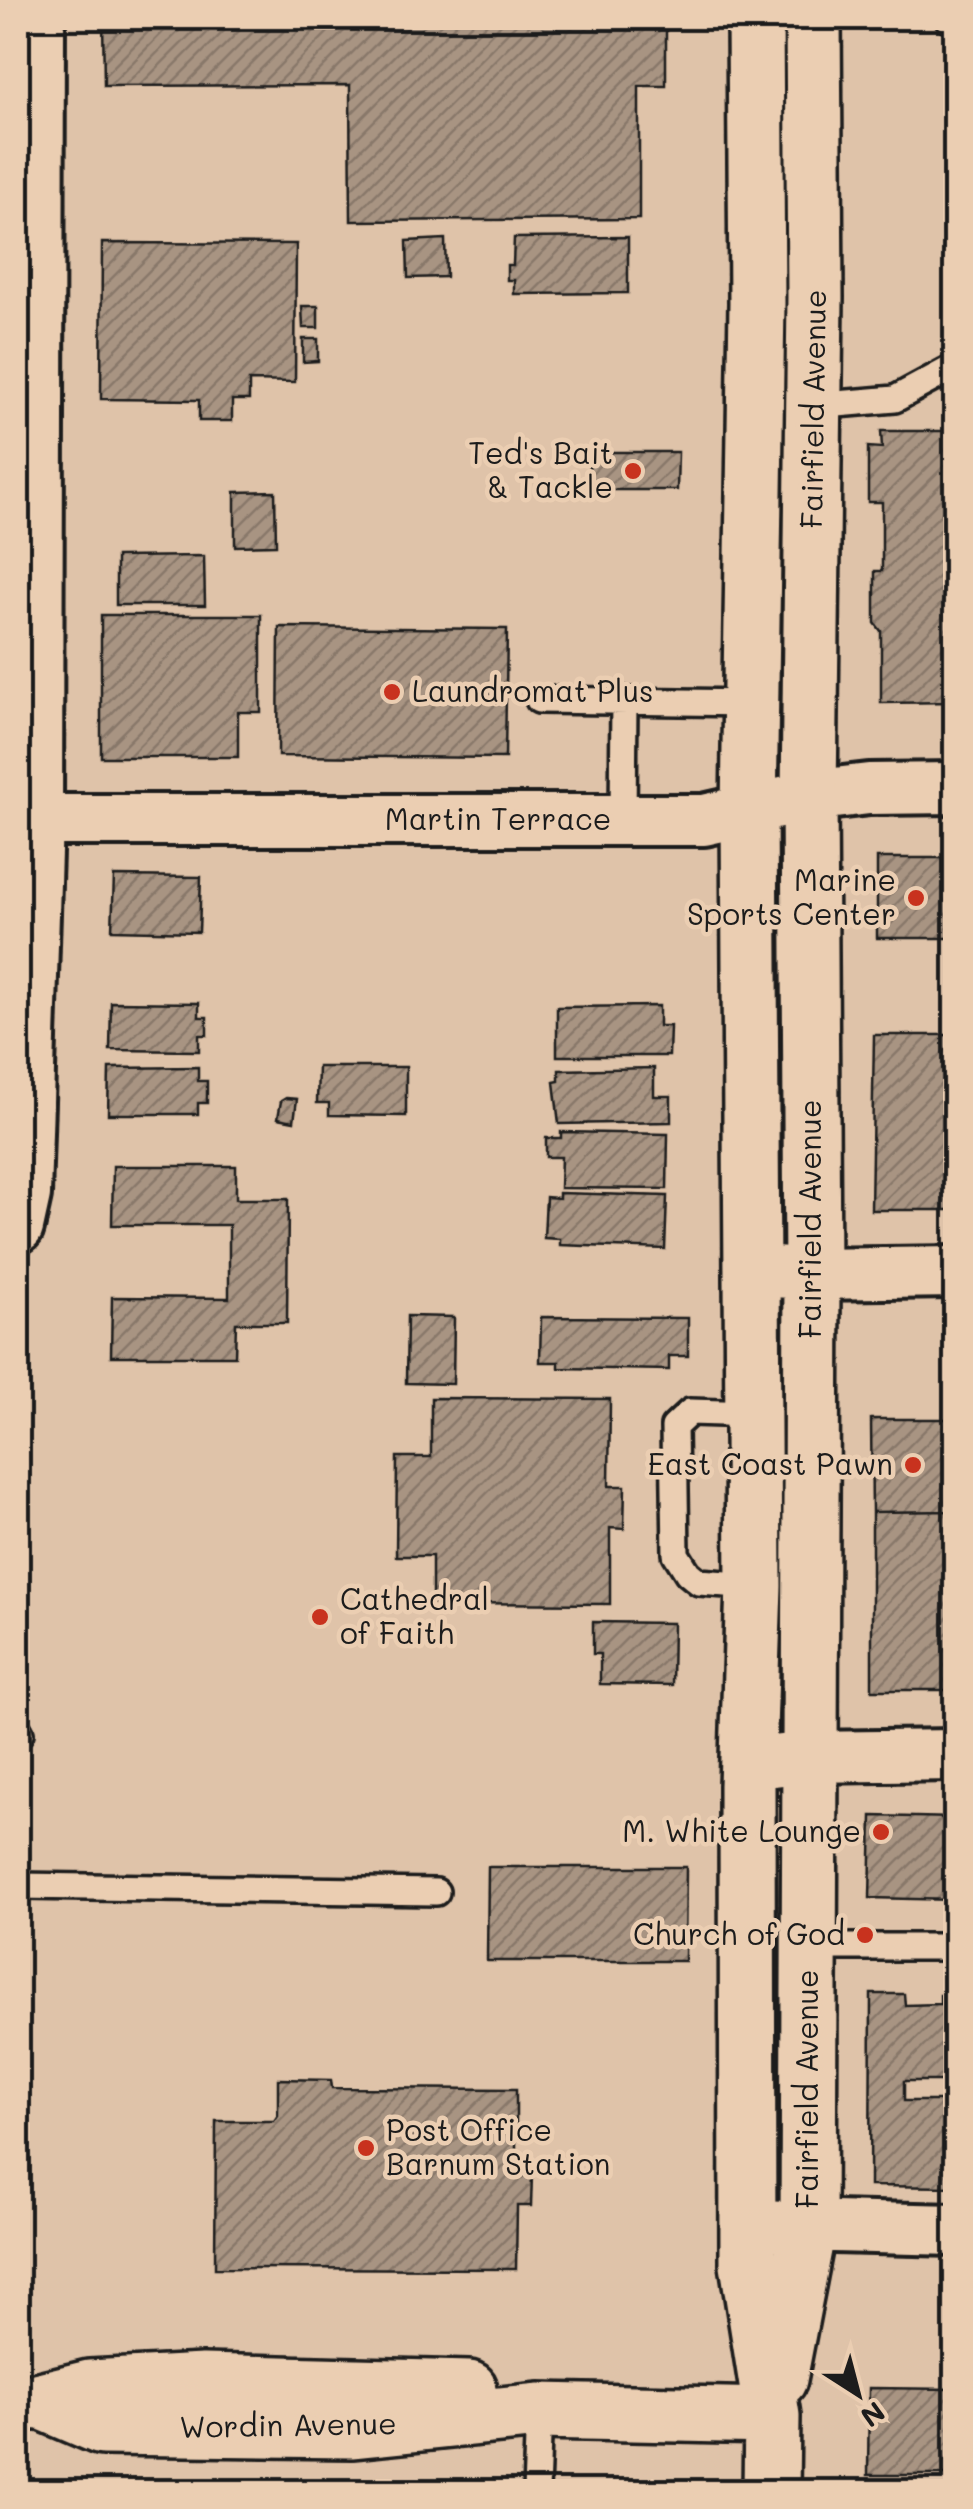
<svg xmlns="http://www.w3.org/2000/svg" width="973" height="2509" font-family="Mali,sans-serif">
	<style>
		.building { fill: url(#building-hatch); stroke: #1c1c1c; stroke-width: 2.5 }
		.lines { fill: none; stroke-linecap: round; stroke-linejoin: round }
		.lane-casing { stroke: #1c1c1c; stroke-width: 32 }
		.street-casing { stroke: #1c1c1c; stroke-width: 58 }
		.secondary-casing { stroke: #1c1c1c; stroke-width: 62 }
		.lane { stroke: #ebceb2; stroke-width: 25 }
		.street { stroke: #ebceb2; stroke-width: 50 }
		.secondary { stroke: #ebceb2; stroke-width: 55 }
		.poi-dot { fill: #c8321e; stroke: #ebceb2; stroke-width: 4 }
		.labels { text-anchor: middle; stroke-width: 9; stroke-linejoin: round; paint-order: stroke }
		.street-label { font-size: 30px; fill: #1c1c1c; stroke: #ebceb2 }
		.poi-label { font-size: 30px; fill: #1c1c1c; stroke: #ebceb2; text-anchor: end }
	</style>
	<defs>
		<pattern id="building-hatch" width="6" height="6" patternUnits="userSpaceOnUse" patternTransform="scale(2.5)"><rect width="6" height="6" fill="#a89482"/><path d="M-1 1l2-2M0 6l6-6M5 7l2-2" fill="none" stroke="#88786a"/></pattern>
	</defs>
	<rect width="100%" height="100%" fill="#dfc3a9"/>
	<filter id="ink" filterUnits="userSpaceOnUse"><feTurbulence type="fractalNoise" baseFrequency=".01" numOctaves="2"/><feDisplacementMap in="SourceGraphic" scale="20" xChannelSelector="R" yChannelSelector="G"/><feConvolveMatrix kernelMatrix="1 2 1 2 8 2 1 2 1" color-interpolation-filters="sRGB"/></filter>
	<g filter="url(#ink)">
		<path class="building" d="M 103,18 L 666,18 L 666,86 L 639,86 L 639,219 L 351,221 L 350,85 L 104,86 Z
			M 628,237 L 628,293 L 514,294 L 514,280 L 507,280 L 507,265 L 513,265 L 514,238 Z
			M 445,239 L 446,277 L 408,278 L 407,241 Z
			M 102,243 L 296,244 L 295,382 L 249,381 L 249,400 L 232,400 L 232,421 L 199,421 L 199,400 L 101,399 Z
			M 302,306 L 318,306 L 318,328 L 303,328 Z
			M 303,339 L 318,339 L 318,361 L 303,362 Z
			M 881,431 L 956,431 L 956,702 L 881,703 L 881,631 L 875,623 L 875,571 L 882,571 L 882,502 L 868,502 L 868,447 L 882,448 Z
			M 589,452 L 678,452 L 677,490 L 589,490 Z
			M 275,491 L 276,545 L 235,546 L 235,492 Z
			M 204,556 L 205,605 L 116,605 L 116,557 Z
			M 101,615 L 261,615 L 261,712 L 238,712 L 238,757 L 101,757 Z
			M 279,627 L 507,629 L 505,758 L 278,756 Z
			M 877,858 L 956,858 L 956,938 L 877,938 Z
			M 114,876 L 201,877 L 199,932 L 112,930 Z
			M 111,1002 L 199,1003 L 199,1017 L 207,1017 L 207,1035 L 199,1035 L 199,1051 L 110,1050 Z
			M 659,1006 L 659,1026 L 670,1026 L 669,1056 L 557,1056 L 557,1007 Z
			M 874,1035 L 956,1035 L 956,1210 L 871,1210 Z
			M 198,1067 L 198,1081 L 207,1081 L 207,1103 L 198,1103 L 198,1114 L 108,1114 L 109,1068 Z
			M 318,1067 L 406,1067 L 406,1116 L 329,1115 L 329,1103 L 317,1103 Z
			M 654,1068 L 654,1096 L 671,1096 L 671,1122 L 559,1124 L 554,1082 L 559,1081 L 559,1070 Z
			M 286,1098 L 297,1099 L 294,1121 L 278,1118 L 281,1101 Z
			M 561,1132 L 668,1134 L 667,1189 L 560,1188 L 561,1157 L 546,1157 L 546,1138 L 561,1138 Z
			M 113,1166 L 236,1166 L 236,1199 L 288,1199 L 287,1323 L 236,1323 L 235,1356 L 111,1356 L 112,1297 L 229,1298 L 229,1225 L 112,1225 Z
			M 559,1193 L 667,1196 L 665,1249 L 560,1245 L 560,1239 L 544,1238 L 546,1197 L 559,1198 Z
			M 407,1316 L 454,1317 L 453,1384 L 406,1383 Z
			M 541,1317 L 688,1318 L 688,1356 L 669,1356 L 669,1370 L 559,1368 L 559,1362 L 540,1362 Z
			M 431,1398 L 610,1399 L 609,1486 L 625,1486 L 624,1529 L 610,1528 L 610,1604 L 432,1603 L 432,1556 L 396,1556 L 397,1457 L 431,1457 Z
			M 871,1419 L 956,1419 L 956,1511 L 872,1512 Z
			M 951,1511 L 951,1690 L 872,1690 L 872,1512 Z
			M 951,1511 L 956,1511 L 956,1690 L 951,1690 Z
			M 593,1622 L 673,1623 L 672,1685 L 600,1684 L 600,1654 L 593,1654 Z
			M 872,1816 L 956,1818 L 956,1900 L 870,1898 Z
			M 488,1867 L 686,1867 L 685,1961 L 487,1961 Z
			M 871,1994 L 904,1994 L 905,2005 L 940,2004 L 940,1995 L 956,1995 L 956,2081 L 904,2081 L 904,2101 L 956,2101 L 956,2187 L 870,2186 Z
			M 278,2079 L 331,2080 L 332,2088 L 516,2089 L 516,2175 L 532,2175 L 531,2206 L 517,2206 L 516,2269 L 215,2268 L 216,2121 L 274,2121 L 278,2115 Z
			M 869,2388 L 956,2389 L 956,2475 L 868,2475 Z
			M 871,2488 L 956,2488 L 956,2492 L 871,2492 Z"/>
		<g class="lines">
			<g class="lane-casing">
				<path id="lane" d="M 948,18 L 956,21
					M 814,406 L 895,399 L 956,366
					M 539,700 L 751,703
					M 623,820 L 624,700
					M 753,1414 L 690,1412 L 674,1427 L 676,1554 L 688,1573 L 699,1582 L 754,1586
					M 18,1730 L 20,1733
					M 18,1886 L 436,1892
					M 808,1947 L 956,1947
					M 536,2492 L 539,2411"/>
			</g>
			<g class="street-casing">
				<path id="street" d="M 37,820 L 704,820 L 809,796 L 869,789 L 956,788
					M 18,1227 L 25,1195 L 37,820 L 39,18
					M 751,1271 L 812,1274 L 956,1272
					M 748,1764 L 808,1757 L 956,1755
					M 748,2225 L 956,2230"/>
			</g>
			<g class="secondary-casing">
				<path id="secondary" d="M 755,18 L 757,303 L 749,811 L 754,1586 L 747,1786 L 748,2264 L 772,2416 L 771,2492
					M 779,2379 L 808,2228 L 812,1274 L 809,796 L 815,297 L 813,18
					M 41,2401 L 102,2427 L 353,2430 L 539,2411 L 772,2416
					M 32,2402 L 90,2388 L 203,2382 L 469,2389"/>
			</g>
			<use href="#lane" class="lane"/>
			<use href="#street" class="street"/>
			<use href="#secondary" class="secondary"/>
		</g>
	</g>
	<g class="poi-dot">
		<circle cx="633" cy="471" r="10"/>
		<circle cx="392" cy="692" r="10"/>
		<circle cx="916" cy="898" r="10"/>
		<circle cx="913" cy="1465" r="10"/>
		<circle cx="320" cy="1617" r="10"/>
		<circle cx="881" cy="1832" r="10"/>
		<circle cx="865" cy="1935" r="10"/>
		<circle cx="366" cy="2148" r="10"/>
	</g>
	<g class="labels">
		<g class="street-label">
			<text transform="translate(814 409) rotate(-89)" y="10">Fairfield Avenue</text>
			<text x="498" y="830">Martin Terrace</text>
			<text transform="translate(811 1219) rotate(-90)" y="10">Fairfield Avenue</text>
			<text transform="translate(808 2089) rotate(-90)" y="10">Fairfield Avenue</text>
			<text transform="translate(288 2426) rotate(-1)" y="10">Wordin Avenue</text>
		</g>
		<g class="poi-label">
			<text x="613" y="464">Ted's Bait<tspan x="613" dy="34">&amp; Tackle</tspan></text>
			<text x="412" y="702" text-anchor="start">Laundromat Plus</text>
			<text x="896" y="891">Marine<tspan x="896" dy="34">Sports Center</tspan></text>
			<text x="893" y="1475">East Coast Pawn</text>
			<text x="340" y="1610" text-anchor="start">Cathedral<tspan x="340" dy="34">of Faith</tspan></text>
			<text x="861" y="1842">M. White Lounge</text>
			<text x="845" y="1945">Church of God</text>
			<text x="386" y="2141" text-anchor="start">Post Office<tspan x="386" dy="34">Barnum Station</tspan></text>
		</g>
	</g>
	<rect width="973" height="2509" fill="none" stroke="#ebceb2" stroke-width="60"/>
	<rect x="30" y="30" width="913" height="2449" fill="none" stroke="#1c1c1c" stroke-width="4" filter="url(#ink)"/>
	<g transform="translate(858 2394) rotate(144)" stroke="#ebceb2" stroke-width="8" paint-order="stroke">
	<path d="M0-8L18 38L0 25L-18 38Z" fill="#1c1c1c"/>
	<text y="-15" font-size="28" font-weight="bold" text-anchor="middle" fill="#1c1c1c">N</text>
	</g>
</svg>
